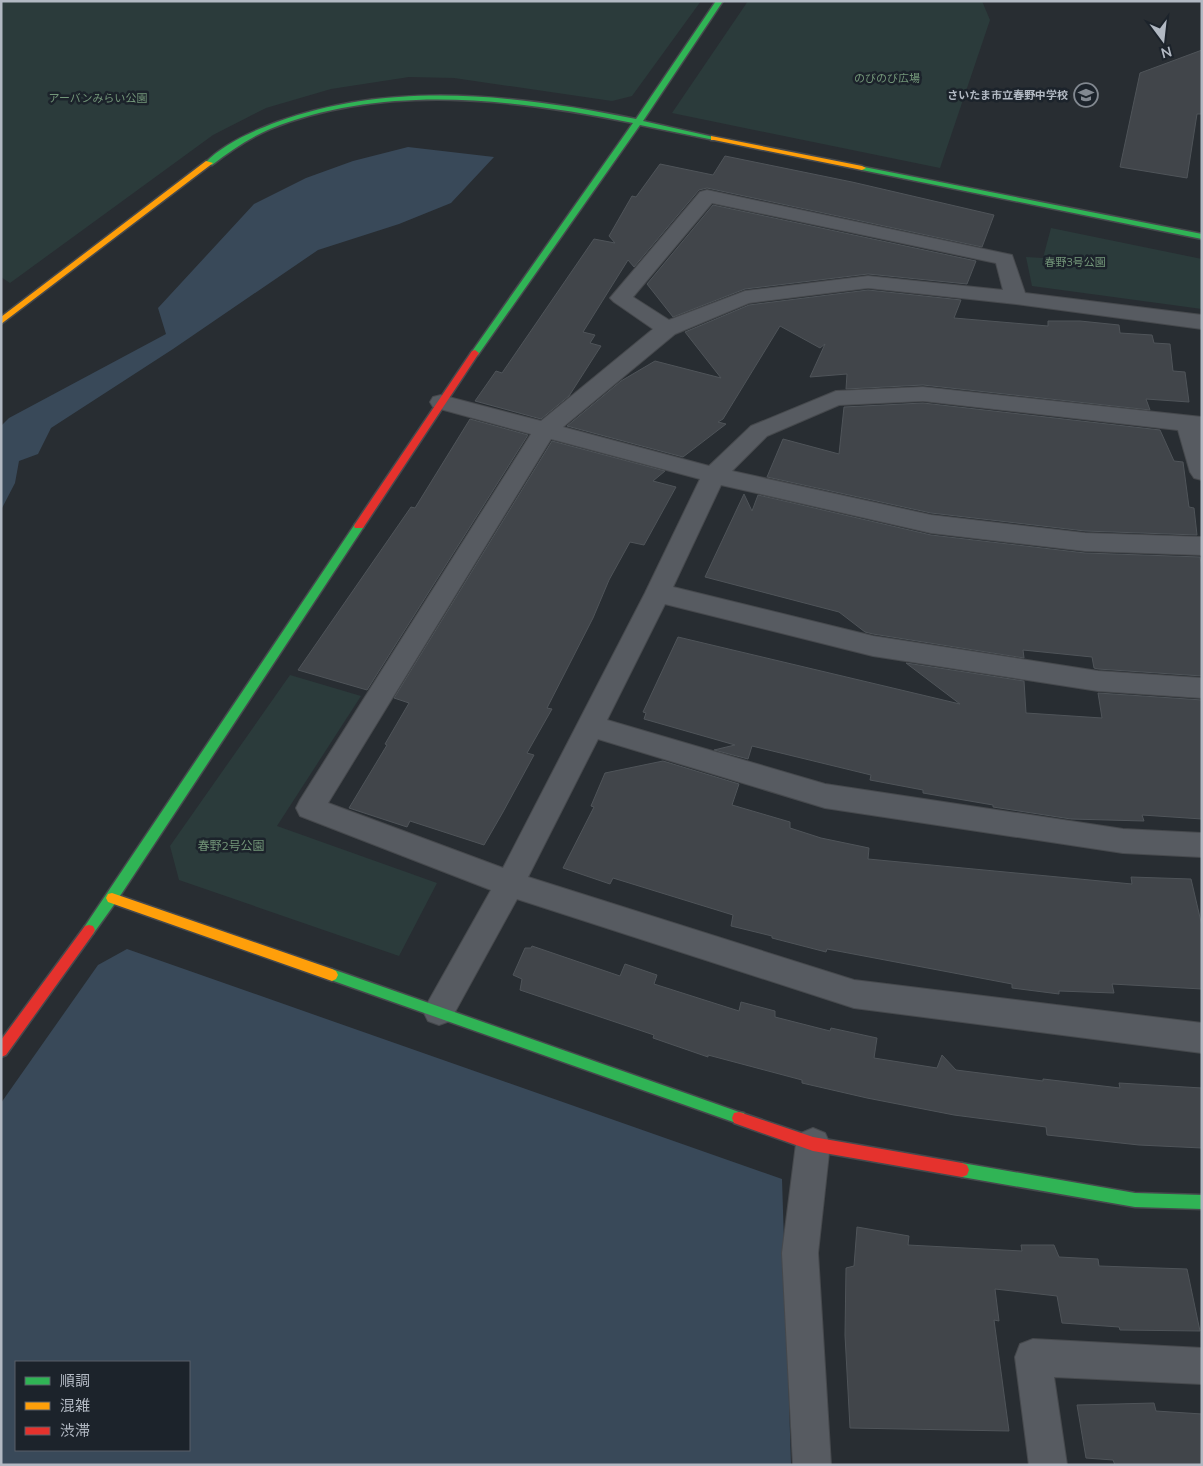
<svg xmlns="http://www.w3.org/2000/svg" width="1203" height="1466" font-family="Mulish,'Noto Sans JP',sans-serif">
	<style>
		.green { fill: #2b3b3b }
		.water { fill: #394959; fill-rule: evenodd }
		.building { fill: #41454a; stroke: #4f5459 }
		.lines { fill: none; stroke-linecap: round; stroke-linejoin: round }
		.street-casing { stroke: #46494d; stroke-width: 2 }
		.fast-casing { stroke: #46494d; stroke-width: 3 }
		.slow-casing { stroke: #46494d; stroke-width: 3 }
		.jam-casing { stroke: #46494d; stroke-width: 3 }
		.street { fill: #575b61; fill-rule: evenodd }
		.fast { fill: #30b455; fill-rule: evenodd }
		.slow { fill: #ff9f0a; fill-rule: evenodd }
		.jam { fill: #e5322d; fill-rule: evenodd }
		.labels { text-anchor: middle; stroke-width: 5; stroke-linejoin: round; paint-order: stroke }
		.far-park-label { font-size: 11px; fill: #739679; stroke: #1c232b }
		.far-poi-label { font-size: 11px; font-weight: bold; fill: #b2b9c3; stroke: #1c232b; text-anchor: end }
		.park-label { font-size: 12px; fill: #739679; stroke: #1c232b }
	</style>
	<rect width="100%" height="100%" fill="#282d32"/>
	<path class="green" d="M 1,1 L 701,1 L 632,96 L 612,101 L 454,78 L 409,77 L 331,89 L 266,108 L 213,135 L 10,283 L 1,277 Z
		M 748,1 L 982,1 L 990,20 L 940,168 L 672,113 Z
		M 1051,228 L 1202,259 L 1202,309 L 1032,286 L 1026,257 L 1043,258 Z
		M 290,675 L 361,696 L 277,826 L 437,883 L 399,956 L 179,880 L 170,846 Z"/>
	<path class="water" d="M 408,147 L 494,157 L 451,203 L 399,224 L 318,250 L 173,349 L 51,428 L 38,454 L 19,461 L 15,483 L 1,510 L 1,426 L 9,418 L 166,334 L 158,308 L 254,204 L 306,178 L 353,161 Z
		M 127,949 L 782,1179 L 791,1465 L 1,1465 L 1,1103 L 98,965 ZM 16,1362 L 189,1362 L 189,1450 L 16,1450 Z"/>
	<path class="building" d="M 1202,50 L 1202,114 L 1197,114 L 1187,178 L 1120,167 L 1140,73 Z
		M 725,156 L 852,182 L 994,215 L 982,247 L 707,188 L 699,190 L 634,267 L 628,260 L 583,332 L 595,335 L 590,343 L 601,346 L 569,396 L 541,419 L 475,401 L 496,371 L 502,373 L 594,239 L 615,243 L 609,236 L 632,196 L 636,197 L 660,164 L 713,175 Z
		M 713,205 L 976,261 L 967,284 L 868,274 L 745,289 L 673,317 L 647,284 Z
		M 868,290 L 961,300 L 954,318 L 1048,326 L 1048,321 L 1080,321 L 1119,325 L 1120,333 L 1152,335 L 1154,343 L 1170,344 L 1173,371 L 1185,372 L 1189,402 L 1146,399 L 1150,410 L 923,385 L 846,389 L 847,374 L 810,377 L 825,344 L 820,348 L 780,326 L 723,419 L 718,422 L 726,424 L 683,457 L 567,426 L 621,381 L 655,361 L 721,378 L 685,332 L 749,305 Z
		M 923,403 L 1160,430 L 1174,461 L 1183,462 L 1189,507 L 1194,508 L 1197,535 L 1085,531 L 931,513 L 767,477 L 783,439 L 839,454 L 844,407 Z
		M 470,419 L 528,435 L 367,690 L 298,670 L 411,507 L 415,508 Z
		M 552,441 L 665,471 L 653,481 L 676,487 L 644,545 L 630,542 L 609,580 L 593,618 L 547,708 L 552,709 L 527,753 L 534,755 L 503,812 L 484,845 L 410,821 L 407,827 L 349,808 L 387,745 L 385,744 L 409,703 L 394,698 Z
		M 744,494 L 752,511 L 758,495 L 931,535 L 1085,553 L 1200,557 L 1202,571 L 1202,676 L 1098,669 L 1094,668 L 1092,657 L 1023,650 L 1024,658 L 873,634 L 865,632 L 839,612 L 705,577 Z
		M 678,637 L 960,704 L 906,663 L 1024,681 L 1026,713 L 1102,718 L 1098,693 L 1202,700 L 1202,819 L 1142,815 L 1144,821 L 1071,819 L 993,807 L 993,805 L 923,793 L 923,790 L 870,780 L 871,775 L 752,746 L 748,759 L 714,750 L 735,745 L 644,719 L 646,713 L 643,712 Z
		M 663,761 L 739,784 L 732,805 L 790,822 L 790,828 L 821,838 L 869,848 L 868,859 L 1132,884 L 1131,877 L 1191,879 L 1202,926 L 1202,989 L 1112,984 L 1114,993 L 1059,991 L 1059,994 L 1012,988 L 1012,984 L 827,949 L 826,952 L 772,938 L 772,936 L 731,926 L 733,915 L 613,878 L 610,884 L 563,868 L 594,807 L 591,806 L 605,773 Z
		M 532,946 L 620,976 L 625,964 L 657,975 L 654,984 L 739,1011 L 741,1002 L 775,1011 L 775,1017 L 830,1031 L 831,1028 L 877,1038 L 874,1058 L 937,1068 L 942,1055 L 956,1070 L 1043,1081 L 1043,1079 L 1120,1088 L 1119,1083 L 1202,1088 L 1202,1148 L 1139,1145 L 1047,1135 L 1046,1127 L 954,1115 L 867,1098 L 802,1083 L 802,1080 L 708,1055 L 708,1057 L 653,1038 L 654,1035 L 520,990 L 522,979 L 513,975 L 525,948 L 531,948 Z
		M 857,1227 L 909,1236 L 908,1245 L 1022,1251 L 1021,1245 L 1054,1245 L 1059,1257 L 1098,1259 L 1099,1266 L 1187,1269 L 1200,1331 L 1120,1330 L 1119,1327 L 1062,1323 L 1057,1296 L 995,1289 L 999,1321 L 994,1320 L 1009,1431 L 850,1428 L 845,1335 L 846,1268 L 854,1266 Z
		M 1154,1403 L 1156,1411 L 1202,1414 L 1202,1465 L 1115,1465 L 1113,1460 L 1086,1458 L 1077,1405 Z"/>
	<g class="lines">
		<g class="street-casing">
			<path id="street" d="M 707,190 L 1012,255 L 1025,293 L 1202,315 L 1202,329 L 1016,304 L 868,288 L 749,303 L 675,334 L 563,427 L 709,466 L 751,426 L 836,391 L 923,387 L 1202,417 L 1202,480 L 1194,478 L 1190,472 L 1178,430 L 923,401 L 839,405 L 767,436 L 732,471 L 931,515 L 1085,533 L 1202,537 L 1202,555 L 1085,551 L 931,533 L 721,485 L 673,587 L 873,636 L 1098,671 L 1202,678 L 1202,698 L 1098,691 L 873,656 L 665,604 L 607,720 L 825,784 L 1123,829 L 1202,833 L 1202,857 L 1123,853 L 825,808 L 598,739 L 528,877 L 854,980 L 1202,1023 L 1202,1053 L 854,1008 L 517,899 L 450,1021 L 439,1025 L 428,1021 L 423,1011 L 491,890 L 300,816 L 296,808 L 300,800 L 531,434 L 433,407 L 430,402 L 433,397 L 441,395 L 541,421 L 653,329 L 614,302 L 610,298 L 700,192 ZM 712,203 L 996,263 L 1003,290 L 868,276 L 745,291 L 669,320 L 633,297 ZM 551,439 L 700,479 L 645,593 L 503,868 L 328,803 Z
				M 813,1128 L 825,1133 L 830,1144 L 818,1253 L 831,1465 L 793,1465 L 782,1253 L 796,1144 L 801,1133 Z
				M 1033,1339 L 1202,1348 L 1202,1384 L 1054,1377 L 1067,1465 L 1029,1465 L 1015,1357 L 1020,1344 Z"/>
		</g>
		<g class="fast-casing">
			<path id="fast" d="M 716,1 L 723,1 L 643,121 L 718,138 L 714,140 L 640,125 L 478,355 L 475,356 L 471,353 L 633,123 C 515,99 385,83 270,129 C 249,138 230,151 212,165 L 205,163 C 223,144 253,131 277,122 C 393,80 518,95 636,119 Z
				M 859,166 L 1202,234 L 1202,239 L 862,170 L 858,168 Z
				M 359,523 L 364,526 L 363,528 L 116,902 L 93,934 L 89,935 L 85,934 L 83,930 L 85,926 L 355,524 Z
				M 332,969 L 739,1112 L 744,1113 L 746,1118 L 744,1123 L 739,1124 L 328,979 L 326,975 L 328,971 Z
				M 962,1163 L 1135,1193 L 1202,1195 L 1202,1209 L 1135,1207 L 962,1177 L 957,1175 L 955,1170 L 957,1165 Z"/>
		</g>
		<g class="slow-casing">
			<path id="slow" d="M 711,136 L 862,166 L 866,168 L 862,170 L 714,140 L 711,140 Z
				M 206,161 L 213,163 L 1,324 L 1,317 Z
				M 112,893 L 332,969 L 336,971 L 338,975 L 336,979 L 332,981 L 108,902 L 106,898 L 108,894 Z"/>
		</g>
		<g class="jam-casing">
			<path id="jam" d="M 475,350 L 479,353 L 363,528 L 355,528 L 354,526 L 355,524 L 472,351 Z
				M 89,925 L 93,926 L 95,930 L 93,934 L 6,1055 L 1,1057 L 1,1040 L 85,926 Z
				M 739,1112 L 813,1137 L 962,1163 L 967,1165 L 969,1170 L 967,1175 L 962,1177 L 813,1151 L 734,1123 L 732,1118 L 734,1113 Z"/>
		</g>
		<use href="#street" class="street"/>
		<use href="#fast" class="fast"/>
		<use href="#slow" class="slow"/>
		<use href="#jam" class="jam"/>
	</g>
	<defs>
		<g id="school-ring" transform="scale(1.25)"><circle r="9.5" fill="#1c232b" stroke="#828890" stroke-width="1.5"/><path d="M0-5L7-2L0 1L-7-2ZM-4 1L0 2.5L4 1V4Q0 6-4 4Z" fill="#828890"/></g>
	</defs>
	<g fill-rule="evenodd">
		<use href="#school-ring" x="1086" y="95"/>
	</g>
	<g class="labels">
		<g class="far-park-label">
			<text x="887" y="82">のびのび広場</text>
			<text x="98" y="102">アーバンみらい公園</text>
			<text x="1075" y="266">春野3号公園</text>
		</g>
		<g class="far-poi-label">
			<text x="1068" y="99">さいたま市立春野中学校</text>
		</g>
		<g class="park-label">
			<text x="231" y="850">春野2号公園</text>
		</g>
	</g>
	<rect width="1203" height="1466" fill="none" stroke="#b2b9c3" stroke-width="5"/>
	<rect x="15" y="1361" width="175" height="90" fill="#1c232b" stroke="#585f68"/>
	<rect x="25" y="1377" width="25" height="8" fill="#30b455" stroke="#585f68"/>
	<text x="60" y="1386" font-size="15" fill="#b2b9c3">順調</text>
	<rect x="25" y="1402" width="25" height="8" fill="#ff9f0a" stroke="#585f68"/>
	<text x="60" y="1411" font-size="15" fill="#b2b9c3">混雑</text>
	<rect x="25" y="1427" width="25" height="8" fill="#e5322d" stroke="#585f68"/>
	<text x="60" y="1436" font-size="15" fill="#b2b9c3">渋滞</text>
	<g transform="translate(1163 40) rotate(165)" stroke="#1c232b" stroke-width="4" paint-order="stroke">
	<path d="M0-4L9 19L0 12L-9 19Z" fill="#b2b9c3"/>
	<text y="-8" font-size="14" font-weight="bold" text-anchor="middle" fill="#b2b9c3">N</text>
	</g>
</svg>
